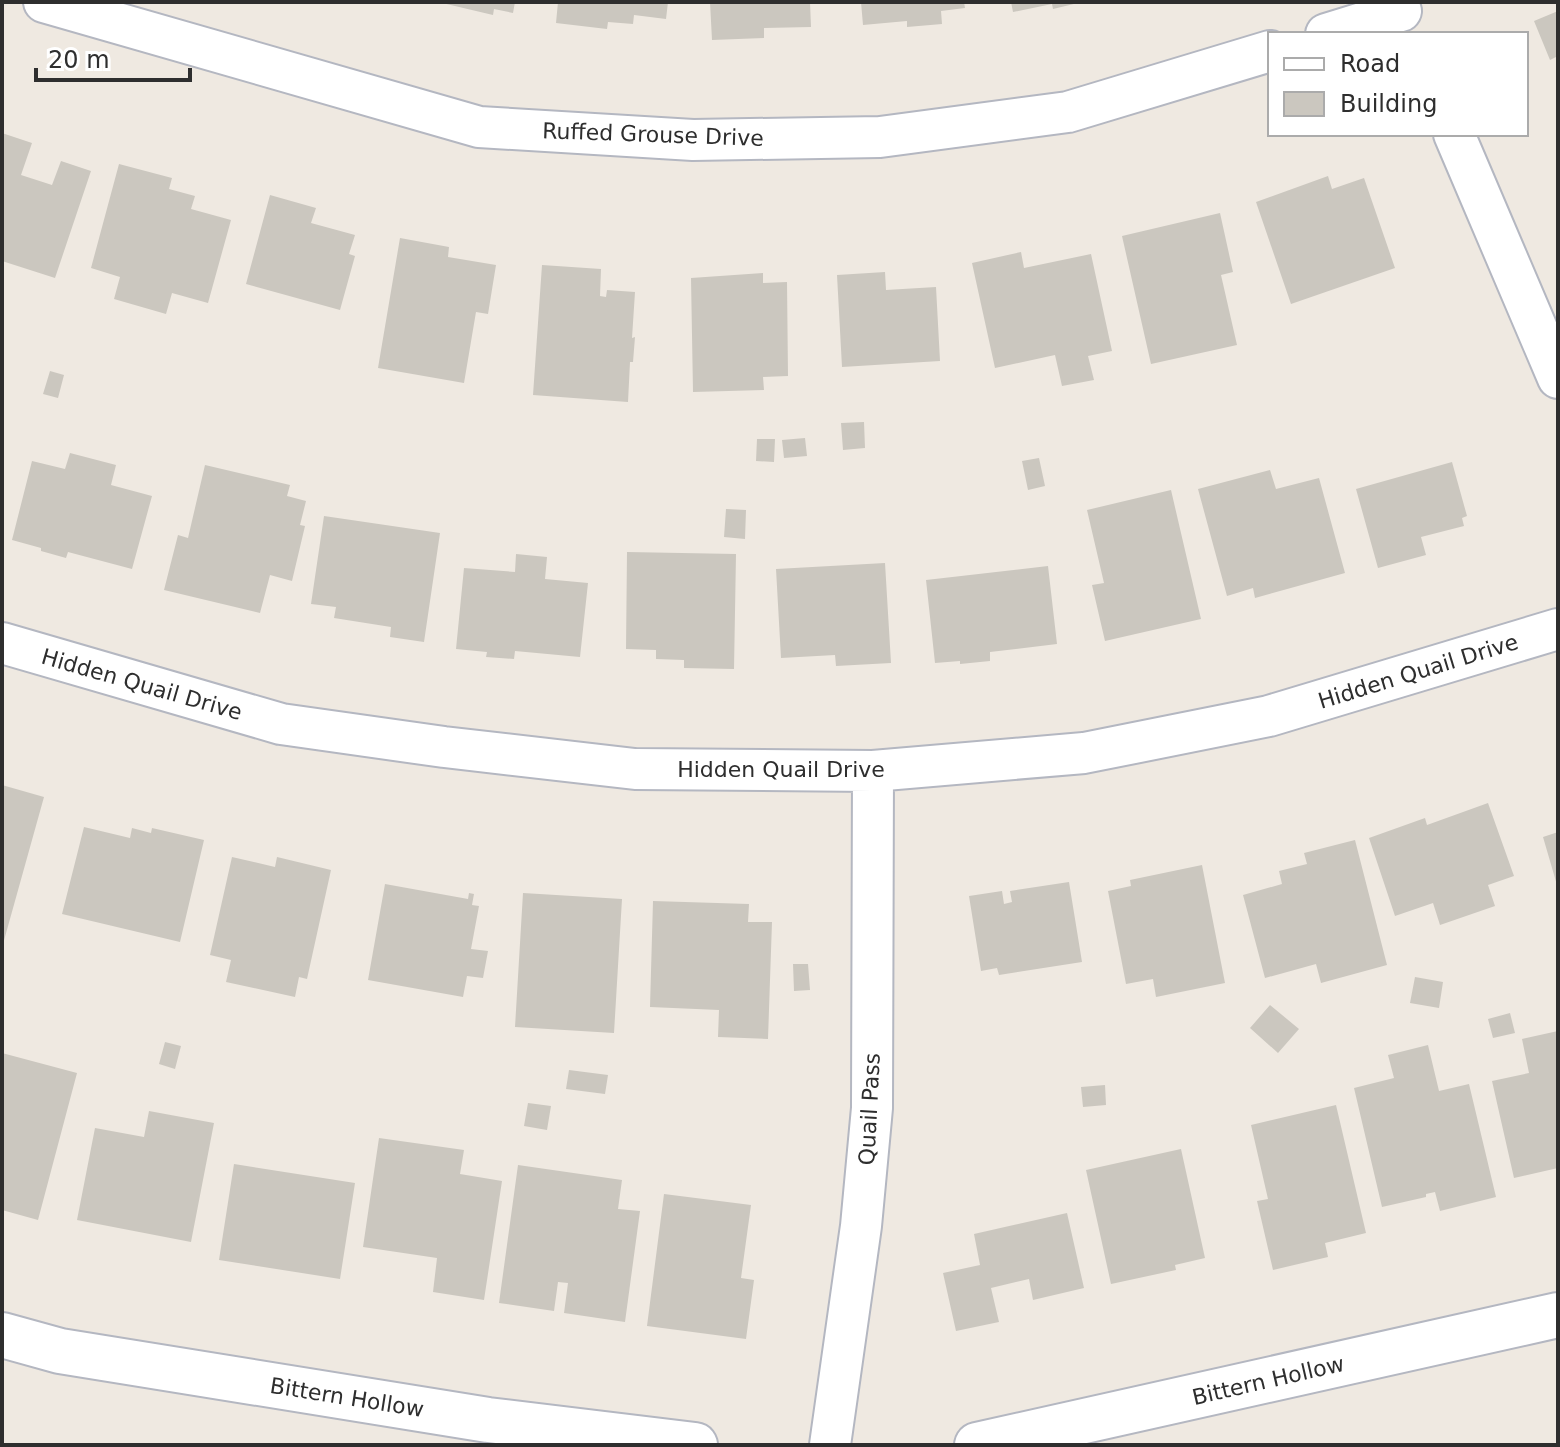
<svg xmlns="http://www.w3.org/2000/svg" width="1560" height="1447" font-family="'DejaVu Sans',sans-serif">
	<style>
		.building { fill: #cbc7bf }
		.lines { fill: none; stroke-linecap: round; stroke-linejoin: round }
		.street-casing { stroke: #b4b7c1; stroke-width: 44 }
		.secondary-casing { stroke: #b4b7c1; stroke-width: 48 }
		.street { stroke: #fff; stroke-width: 40 }
		.secondary { stroke: #fff; stroke-width: 44 }
		.labels { text-anchor: middle; stroke-width: 6; stroke-linejoin: round; paint-order: stroke }
		.street-label { font-size: 22px; fill: #2e2e2e; stroke: #fff }
	</style>
	<rect width="100%" height="100%" fill="#efe9e1"/>
	<path class="building" d="M 438,2 L 515,2 L 513,13 L 494,9 L 493,15 Z
		M 558,2 L 668,2 L 666,19 L 634,15 L 633,24 L 608,22 L 607,29 L 556,23 Z
		M 710,2 L 810,2 L 811,27 L 764,28 L 764,38 L 712,40 Z
		M 861,2 L 964,2 L 965,8 L 941,11 L 942,24 L 907,27 L 907,21 L 863,25 Z
		M 1011,2 L 1078,2 L 1078,3 L 1053,9 L 1052,4 L 1013,12 Z
		M 1558,11 L 1558,56 L 1550,60 L 1534,21 Z
		M 2,133 L 32,143 L 21,175 L 52,185 L 61,161 L 91,171 L 55,278 L 2,261 Z
		M 119,164 L 172,178 L 169,189 L 195,196 L 191,209 L 231,220 L 208,303 L 172,293 L 166,314 L 114,299 L 120,277 L 91,268 Z
		M 1328,176 L 1332,189 L 1364,178 L 1395,268 L 1291,304 L 1256,202 Z
		M 270,195 L 316,208 L 311,223 L 355,235 L 349,254 L 355,256 L 340,310 L 246,284 Z
		M 1220,213 L 1233,272 L 1221,275 L 1237,345 L 1151,364 L 1122,236 Z
		M 400,238 L 449,247 L 448,257 L 496,265 L 488,314 L 476,312 L 464,383 L 378,368 Z
		M 1021,252 L 1024,268 L 1091,254 L 1112,351 L 1088,356 L 1094,380 L 1062,386 L 1055,355 L 995,368 L 972,263 Z
		M 542,265 L 601,269 L 600,296 L 606,297 L 607,290 L 635,292 L 632,338 L 635,337 L 633,362 L 630,362 L 628,402 L 533,395 Z
		M 885,272 L 886,290 L 936,287 L 940,361 L 842,367 L 837,275 Z
		M 763,273 L 763,283 L 787,282 L 788,376 L 763,377 L 764,390 L 693,392 L 691,278 Z
		M 50,371 L 64,375 L 58,398 L 43,394 Z
		M 864,422 L 865,448 L 843,450 L 841,423 Z
		M 805,438 L 807,456 L 784,458 L 782,440 Z
		M 757,439 L 775,439 L 774,462 L 756,461 Z
		M 70,453 L 116,465 L 111,485 L 152,496 L 132,569 L 68,552 L 66,558 L 41,551 L 41,548 L 12,540 L 32,461 L 65,469 Z
		M 1039,458 L 1045,486 L 1028,490 L 1022,461 Z
		M 1452,462 L 1467,516 L 1462,518 L 1464,526 L 1421,537 L 1426,555 L 1378,568 L 1356,489 Z
		M 205,465 L 290,485 L 287,496 L 306,501 L 300,525 L 305,526 L 292,581 L 270,575 L 260,613 L 164,590 L 178,535 L 188,538 Z
		M 1270,470 L 1276,489 L 1319,478 L 1345,573 L 1255,598 L 1253,588 L 1227,596 L 1198,489 Z
		M 1171,490 L 1201,619 L 1105,641 L 1092,585 L 1104,583 L 1087,510 Z
		M 726,509 L 746,510 L 745,539 L 724,537 Z
		M 324,516 L 440,533 L 424,642 L 390,637 L 391,627 L 334,618 L 336,607 L 311,604 Z
		M 627,552 L 736,554 L 734,669 L 684,668 L 684,660 L 656,659 L 656,650 L 626,649 Z
		M 516,554 L 547,557 L 545,579 L 588,583 L 580,657 L 515,651 L 514,659 L 486,657 L 487,652 L 456,649 L 464,568 L 515,572 Z
		M 885,563 L 891,663 L 836,666 L 835,655 L 781,658 L 776,569 Z
		M 1048,566 L 1057,644 L 990,652 L 990,661 L 960,664 L 960,661 L 935,663 L 926,580 Z
		M 2,785 L 44,797 L 3,944 L 2,944 Z
		M 1488,803 L 1514,876 L 1488,885 L 1495,906 L 1440,925 L 1433,903 L 1395,916 L 1369,838 L 1425,818 L 1427,825 Z
		M 84,827 L 130,838 L 132,828 L 151,833 L 152,828 L 204,840 L 180,942 L 62,914 Z
		M 1558,832 L 1558,885 L 1557,885 L 1543,837 Z
		M 1355,840 L 1387,965 L 1321,983 L 1316,964 L 1265,978 L 1243,895 L 1282,884 L 1279,871 L 1307,864 L 1304,853 Z
		M 232,857 L 275,867 L 277,857 L 331,870 L 307,979 L 299,977 L 295,997 L 226,982 L 231,960 L 210,955 Z
		M 1202,865 L 1225,983 L 1156,997 L 1153,979 L 1126,984 L 1108,891 L 1131,886 L 1130,880 Z
		M 1069,882 L 1082,962 L 999,975 L 997,968 L 981,971 L 969,896 L 1002,891 L 1004,904 L 1012,902 L 1010,891 Z
		M 385,884 L 468,899 L 469,893 L 474,894 L 472,905 L 479,906 L 471,949 L 488,951 L 483,978 L 467,976 L 463,997 L 368,980 Z
		M 523,893 L 622,899 L 614,1033 L 515,1027 Z
		M 653,901 L 749,904 L 748,922 L 772,922 L 768,1039 L 718,1037 L 719,1010 L 650,1007 Z
		M 793,964 L 808,964 L 810,990 L 794,991 Z
		M 1415,977 L 1443,982 L 1439,1008 L 1410,1003 Z
		M 1270,1005 L 1299,1029 L 1278,1053 L 1250,1028 Z
		M 1510,1013 L 1515,1033 L 1493,1038 L 1488,1019 Z
		M 1558,1031 L 1558,1168 L 1514,1178 L 1492,1081 L 1529,1073 L 1522,1039 Z
		M 165,1042 L 181,1046 L 175,1069 L 159,1064 Z
		M 1428,1045 L 1439,1091 L 1469,1084 L 1496,1197 L 1440,1211 L 1435,1192 L 1426,1194 L 1426,1197 L 1382,1207 L 1354,1088 L 1394,1078 L 1388,1055 Z
		M 2,1053 L 77,1073 L 38,1220 L 2,1210 Z
		M 569,1070 L 608,1075 L 605,1094 L 566,1089 Z
		M 1105,1085 L 1106,1105 L 1083,1107 L 1081,1087 Z
		M 528,1103 L 551,1106 L 547,1130 L 524,1126 Z
		M 1336,1105 L 1366,1233 L 1325,1243 L 1328,1257 L 1273,1270 L 1257,1201 L 1268,1199 L 1251,1125 Z
		M 149,1111 L 214,1123 L 191,1242 L 77,1220 L 95,1128 L 144,1137 Z
		M 379,1138 L 464,1150 L 460,1174 L 502,1181 L 484,1300 L 433,1292 L 437,1258 L 363,1247 Z
		M 1181,1149 L 1205,1258 L 1175,1265 L 1176,1270 L 1111,1284 L 1086,1170 Z
		M 234,1164 L 355,1183 L 340,1279 L 219,1260 Z
		M 518,1165 L 622,1180 L 618,1209 L 640,1211 L 625,1322 L 564,1313 L 568,1283 L 558,1282 L 554,1311 L 499,1303 Z
		M 664,1194 L 751,1205 L 741,1278 L 754,1280 L 746,1339 L 647,1326 Z
		M 1067,1213 L 1084,1288 L 1033,1300 L 1029,1279 L 991,1288 L 999,1322 L 956,1331 L 943,1273 L 980,1265 L 974,1234 Z"/>
	<g class="lines">
		<g class="street-casing">
			<path id="street" d="M 44,2 L 479,127 L 693,140 L 880,137 L 1068,112 L 1270,51
				M 1326,34 L 1401,11
				M 1454,134 L 1558,378
				M 2,643 L 281,724 L 444,747 L 635,769 L 873,771 L 1084,753 L 1269,716 L 1558,629
				M 830,1445 L 861,1226 L 872,1108 L 873,771"/>
		</g>
		<g class="secondary-casing">
			<path id="secondary" d="M 2,1335 L 60,1351 L 488,1420 L 695,1445
				M 977,1445 L 1558,1315"/>
		</g>
		<use href="#street" class="street"/>
		<use href="#secondary" class="secondary"/>
	</g>
	<g class="labels">
		<g class="street-label">
			<text transform="translate(653 134) rotate(2)" y="8">Ruffed Grouse Drive</text>
			<text transform="translate(1418 671) rotate(-17)" y="8">Hidden Quail Drive</text>
			<text transform="translate(142 684) rotate(16)" y="8">Hidden Quail Drive</text>
			<text x="781" y="777">Hidden Quail Drive</text>
			<text transform="translate(869 1109) rotate(-87)" y="8">Quail Pass</text>
			<text transform="translate(1268 1380) rotate(-13)" y="8">Bittern Hollow</text>
			<text transform="translate(347 1397) rotate(9)" y="8">Bittern Hollow</text>
		</g>
	</g>
	<rect width="1560" height="1447" fill="none" stroke="#2e2e2e" stroke-width="8"/>
	<rect x="1268" y="32" width="260" height="104" fill="#ffffff" stroke="#ababab" stroke-width="2"/>
	<rect x="1284" y="58" width="40" height="12" fill="#ffffff" stroke="#ababab" stroke-width="2"/>
	<text x="1340" y="72" font-size="24" fill="#2e2e2e">Road</text>
	<rect x="1284" y="92" width="40" height="24" fill="#cbc7bf" stroke="#ababab" stroke-width="2"/>
	<text x="1340" y="112" font-size="24" fill="#2e2e2e">Building</text>
	<path d="M36 68v12h154v-12" fill="none" stroke="#2e2e2e" stroke-width="4"/>
	<text x="48" y="68" font-size="24" fill="#2e2e2e" stroke="#ffffff" stroke-width="6" paint-order="stroke">20 m</text>
</svg>
